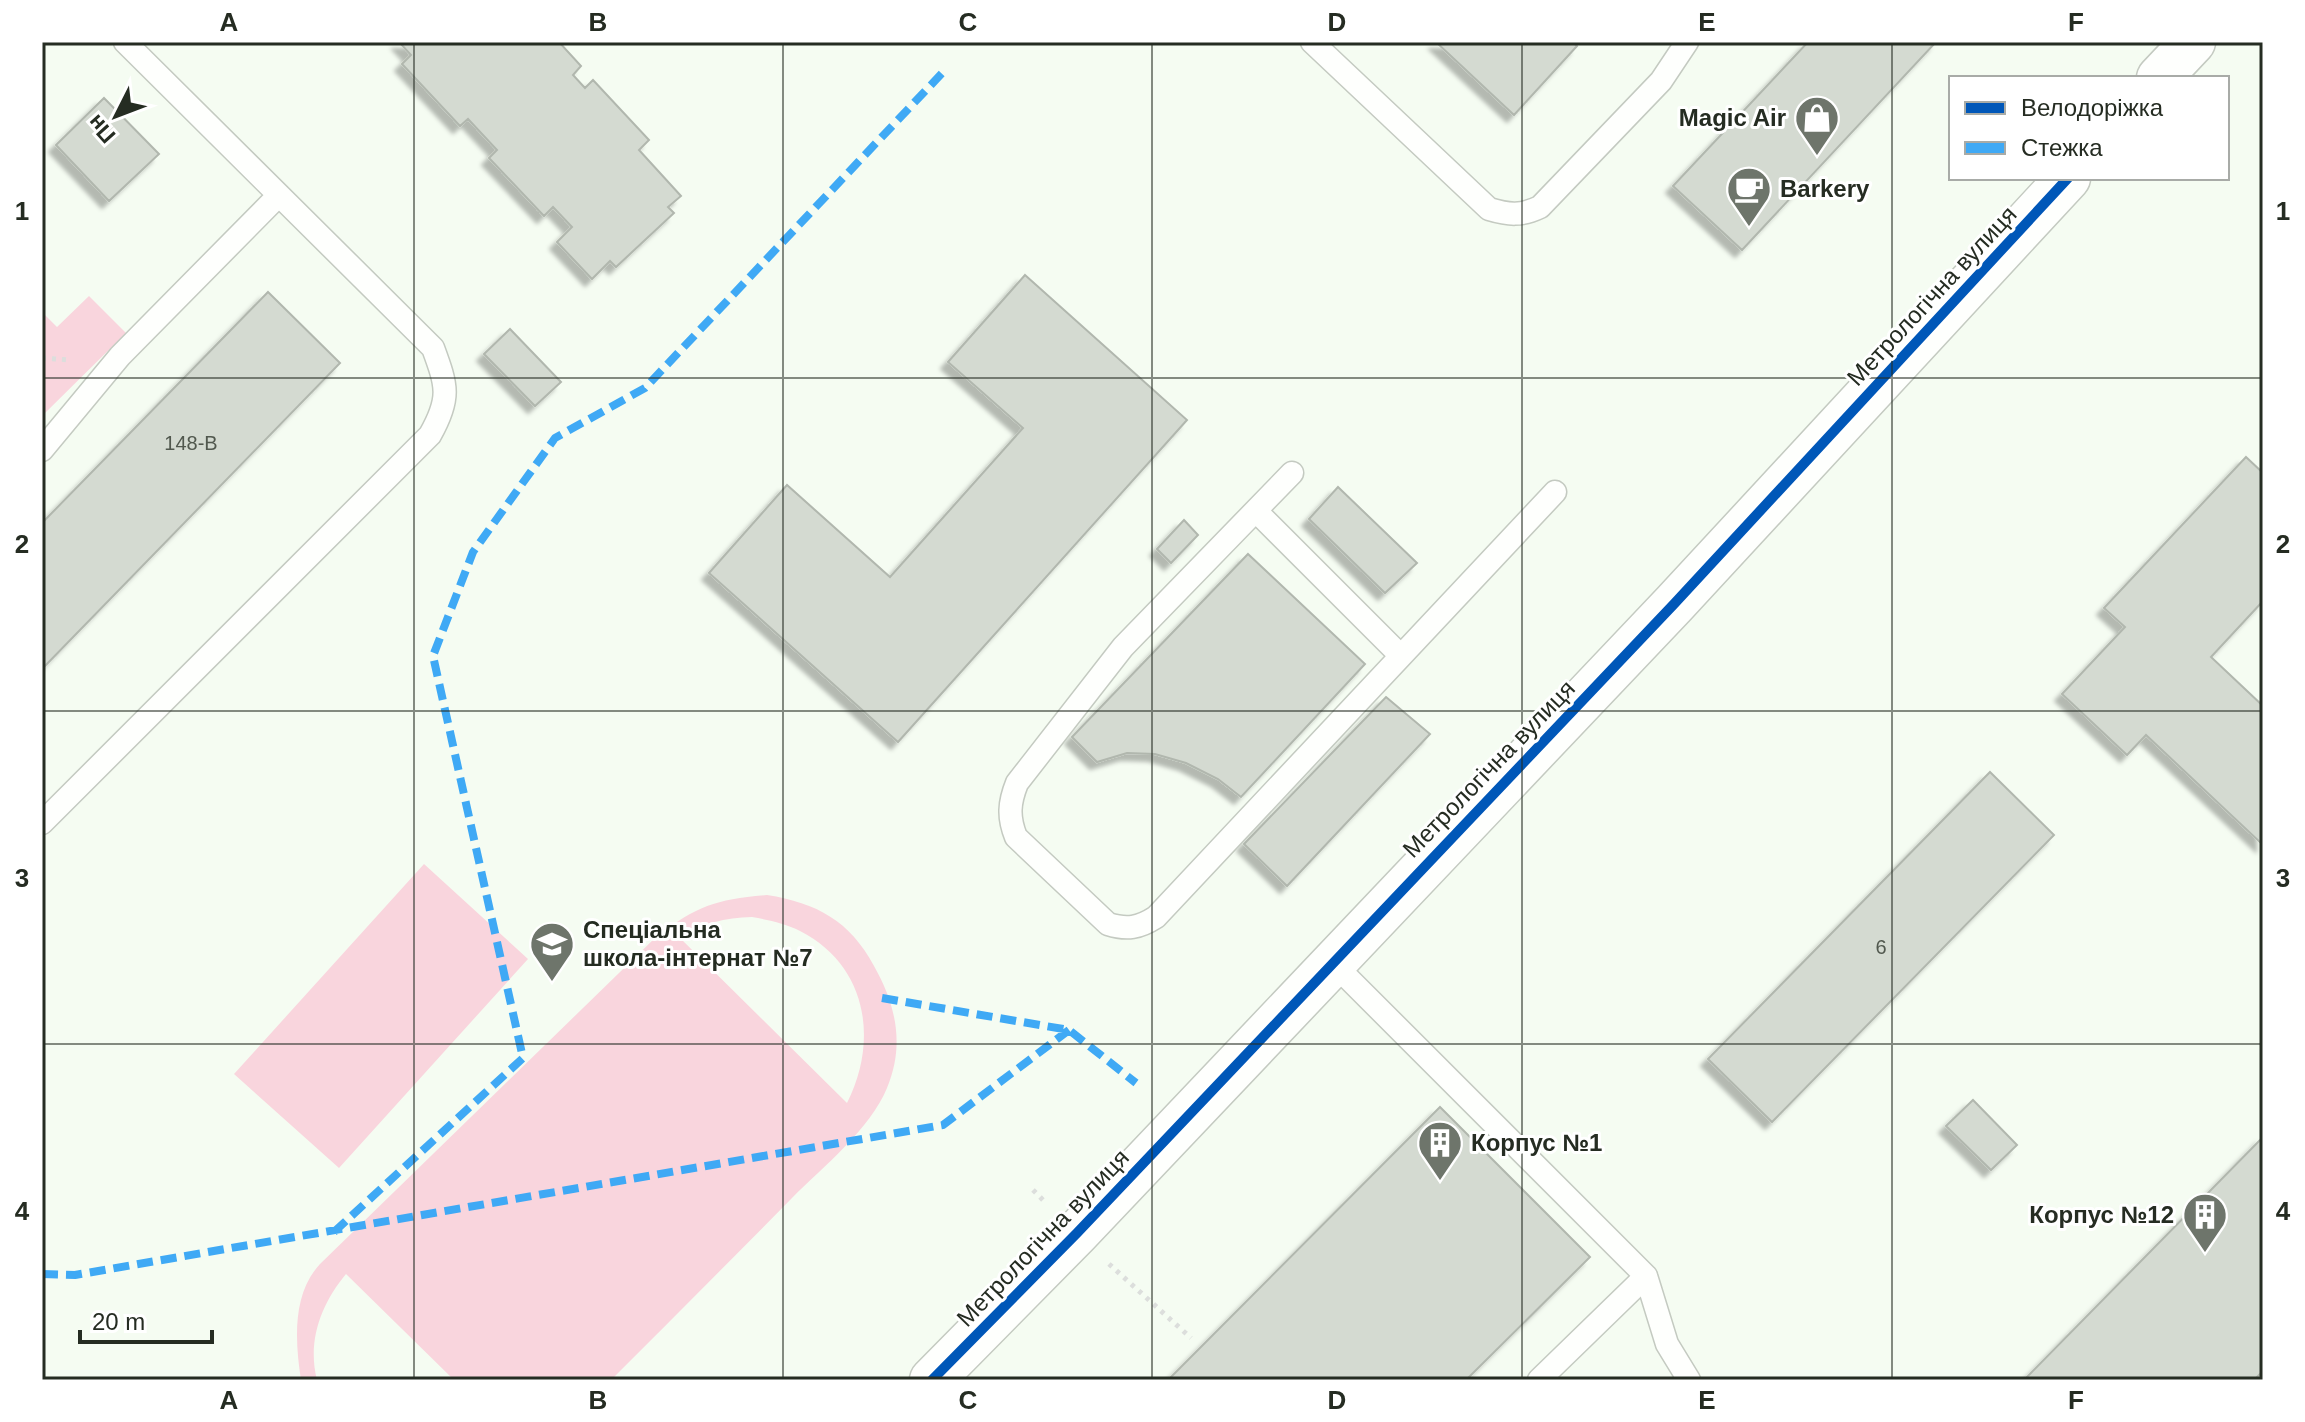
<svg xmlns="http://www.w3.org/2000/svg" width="2305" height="1422" font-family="Helvetica,sans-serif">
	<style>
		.green { fill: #f9d5dd; fill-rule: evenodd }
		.building { fill: #d4dad1; stroke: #b1b7ae; stroke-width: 2; filter: url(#shadow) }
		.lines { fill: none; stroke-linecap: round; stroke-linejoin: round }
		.service-casing { stroke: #c4cac1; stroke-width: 25 }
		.tertiary-casing { stroke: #c4cac1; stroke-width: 47 }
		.path { stroke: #dcdedc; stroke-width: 5; stroke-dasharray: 4 6; stroke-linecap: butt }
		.service { stroke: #fefffd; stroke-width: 22 }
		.tertiary { stroke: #fefffd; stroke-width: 44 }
		.quiet { stroke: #3fa9f5; stroke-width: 8; stroke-dasharray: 16 8; stroke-linecap: butt }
		.cycleway-casing { stroke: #fff; stroke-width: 15 }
		.cycleway { stroke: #0057b8; stroke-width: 10 }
		.grid { fill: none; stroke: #252c22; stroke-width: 2; stroke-opacity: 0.55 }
		.labels { text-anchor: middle; stroke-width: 6; stroke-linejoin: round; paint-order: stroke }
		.number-label { font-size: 20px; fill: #51584e }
		.poi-label { font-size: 24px; font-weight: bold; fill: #252c22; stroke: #fff; text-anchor: start }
		.street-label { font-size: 24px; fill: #252c22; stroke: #fff }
		.neatline { fill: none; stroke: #252c22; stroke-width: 3 }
		.grid-label { font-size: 26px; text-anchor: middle; font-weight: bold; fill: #252c22 }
	</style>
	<defs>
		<filter id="shadow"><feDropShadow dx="-7" dy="7" stdDeviation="2" flood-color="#0004"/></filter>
	</defs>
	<rect width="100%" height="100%" fill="#f5fcf2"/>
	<path class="green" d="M 89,296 L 126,333 L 42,416 L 42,312 L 57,327 Z
		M 424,864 L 528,959 L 339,1168 L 234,1074 Z
		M 767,895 C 817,903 850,921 874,966 C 896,1005 905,1045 887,1088 C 870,1129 823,1167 792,1198 C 732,1259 672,1319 611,1380 L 454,1380 L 346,1274 C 321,1304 307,1341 317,1380 L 301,1380 C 295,1341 292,1294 320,1264 L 657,936 C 697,906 717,899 767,895 ZM 752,917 C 768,920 785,923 800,931 C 867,965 879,1040 847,1103 L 679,937 C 702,923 725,918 752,917 Z"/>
	<path class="building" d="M 399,42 L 559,42 L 581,66 L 573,75 L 585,88 L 593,80 L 649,140 L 639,150 L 681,196 L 668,207 L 674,213 L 616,267 L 610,261 L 592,279 L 557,242 L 572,227 L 553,207 L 544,216 L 489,158 L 497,150 L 468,119 L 460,126 L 402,64 L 411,55 Z
		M 1436,42 L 1572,42 L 1577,46 L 1514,115 Z
		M 1808,42 L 1936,42 L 1742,250 L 1673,186 Z
		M 104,98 L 159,154 L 109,201 L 56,145 Z
		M 1025,275 L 1187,420 L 898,742 L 709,573 L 787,485 L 890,577 L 1023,428 L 948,362 Z
		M 268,292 L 340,363 L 42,669 L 42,523 Z
		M 510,329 L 561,382 L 535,406 L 484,354 Z
		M 2246,457 L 2263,473 L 2263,601 L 2211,657 L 2263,706 L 2263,845 L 2146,735 L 2127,755 L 2062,694 L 2125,627 L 2104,608 Z
		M 1338,487 L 1417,563 L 1385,593 L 1309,519 Z
		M 1184,520 L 1198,535 L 1171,563 L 1157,549 Z
		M 1248,554 L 1365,664 L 1241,797 L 1218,779 L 1186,763 L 1155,754 L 1127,753 L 1097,762 L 1072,737 Z
		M 1386,697 L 1430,734 L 1287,886 L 1244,844 Z
		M 1990,772 L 2054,835 L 1772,1122 L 1708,1059 Z
		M 1973,1100 L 2017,1145 L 1991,1170 L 1946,1126 Z
		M 1440,1107 L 1590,1257 L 1466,1380 L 1168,1380 Z
		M 2263,1137 L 2263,1371 L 2254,1380 L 2024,1380 Z"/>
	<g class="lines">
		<g class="service-casing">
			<path id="service" d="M 1312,42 L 1489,209 C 1509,215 1521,216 1540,207 L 1661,81 L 1687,42
				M 42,450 L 120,356 L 279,195
				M 1292,473 L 1123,647 L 1017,783 C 1009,803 1008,817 1016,837 L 1108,924 C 1127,930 1139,928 1156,917 L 1555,492
				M 1256,511 L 1400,655
				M 42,823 L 430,435 C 451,398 447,386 433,348 L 125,42
				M 1333,963 L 1646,1276 L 1667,1344 L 1689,1380
				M 1539,1380 L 1646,1276"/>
		</g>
		<g class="tertiary-casing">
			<path id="tertiary" d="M 2159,78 L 2193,42
				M 932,1380 L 1077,1233 L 1674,604 L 2068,178"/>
		</g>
		<path class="path" d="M 42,358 L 71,360
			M 1033,1190 L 1047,1204
			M 1109,1264 L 1191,1338"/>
		<use href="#service" class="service"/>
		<use href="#tertiary" class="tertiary"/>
		<path class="quiet" d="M 882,998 L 1069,1030 L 1136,1083
			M 334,1232 L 523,1058 L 433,656 L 473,552 L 555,438 L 645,388 L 945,70
			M 42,1274 L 75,1275 L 943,1125 L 1069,1030"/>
		<g class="cycleway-casing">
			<path id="cycleway" d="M 932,1380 L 1077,1233 L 1674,604 L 2068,178"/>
		</g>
		<use href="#cycleway" class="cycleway"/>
	</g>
	<path class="grid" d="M 414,42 L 414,1380M 783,42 L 783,1380M 1152,42 L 1152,1380M 1522,42 L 1522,1380M 1892,42 L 1892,1380M 42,378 L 2263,378M 42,711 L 2263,711M 42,1044 L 2263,1044"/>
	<defs>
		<g id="shop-pin" transform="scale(2.3)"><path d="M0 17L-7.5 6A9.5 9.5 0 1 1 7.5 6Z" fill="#6e756b" stroke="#fff"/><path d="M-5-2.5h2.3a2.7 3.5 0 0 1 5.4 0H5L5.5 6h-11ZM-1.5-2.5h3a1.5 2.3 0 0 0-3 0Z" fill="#fff"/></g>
		<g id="cafe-pin" transform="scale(2.3)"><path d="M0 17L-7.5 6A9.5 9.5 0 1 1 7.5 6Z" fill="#6e756b" stroke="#fff"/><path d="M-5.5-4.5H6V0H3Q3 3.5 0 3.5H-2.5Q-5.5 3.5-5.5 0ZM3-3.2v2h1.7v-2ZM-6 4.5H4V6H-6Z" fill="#fff"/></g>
		<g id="school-pin" transform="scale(2.3)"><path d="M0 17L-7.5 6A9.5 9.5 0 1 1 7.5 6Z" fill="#6e756b" stroke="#fff"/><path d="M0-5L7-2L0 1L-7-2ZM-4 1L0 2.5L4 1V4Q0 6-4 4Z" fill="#fff"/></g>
		<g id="building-pin" transform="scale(2.3)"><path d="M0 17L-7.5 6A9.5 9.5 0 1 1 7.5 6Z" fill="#6e756b" stroke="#fff"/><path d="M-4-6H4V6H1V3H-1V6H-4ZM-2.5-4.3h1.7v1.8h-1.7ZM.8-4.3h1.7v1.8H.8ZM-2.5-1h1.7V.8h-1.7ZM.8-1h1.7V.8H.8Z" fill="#fff"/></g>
	</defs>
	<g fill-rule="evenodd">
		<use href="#shop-pin" x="1817" y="118"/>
		<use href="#cafe-pin" x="1749" y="189"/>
		<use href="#school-pin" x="552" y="944"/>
		<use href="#building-pin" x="1440" y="1143"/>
		<use href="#building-pin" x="2205" y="1215"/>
	</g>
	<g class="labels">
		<g class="number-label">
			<text x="191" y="450">148-В</text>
			<text x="1881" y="954">6</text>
		</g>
		<g class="poi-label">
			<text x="1786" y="126" text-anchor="end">Magic Air</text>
			<text x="1780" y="197">Barkery</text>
			<text x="583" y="938">Спеціальна<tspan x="583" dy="28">школа-інтернат №7</tspan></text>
			<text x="1471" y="1151">Корпус №1</text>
			<text x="2174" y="1223" text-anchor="end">Корпус №12</text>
		</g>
		<g class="street-label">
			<text transform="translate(1932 296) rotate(-47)" y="8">Метрологічна вулиця</text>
			<text transform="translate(1489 769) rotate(-46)" y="8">Метрологічна вулиця</text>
			<text transform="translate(1043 1238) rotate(-46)" y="8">Метрологічна вулиця</text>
		</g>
	</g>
	<rect width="2305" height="1422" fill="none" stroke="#ffffff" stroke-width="88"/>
	<rect x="1949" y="76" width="280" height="104" fill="#ffffff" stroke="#a8aba7" stroke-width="2"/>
	<rect x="1965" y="102" width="40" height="12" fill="#0057b8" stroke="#a8aba7" stroke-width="2"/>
	<text x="2021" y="116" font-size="24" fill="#252c22">Велодоріжка</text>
	<rect x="1965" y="142" width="40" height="12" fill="#3fa9f5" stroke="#a8aba7" stroke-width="2"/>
	<text x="2021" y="156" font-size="24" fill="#252c22">Стежка</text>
	<g transform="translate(116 116) rotate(228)" stroke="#ffffff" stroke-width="6" paint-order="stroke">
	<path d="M0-6L14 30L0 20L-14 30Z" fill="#252c22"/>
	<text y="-12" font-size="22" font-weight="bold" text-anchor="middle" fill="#252c22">Пн</text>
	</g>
	<path d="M80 1330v12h132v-12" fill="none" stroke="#252c22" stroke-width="4"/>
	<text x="92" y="1330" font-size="24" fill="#252c22" stroke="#ffffff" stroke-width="6" paint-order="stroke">20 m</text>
	<rect x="44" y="44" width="2217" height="1334" class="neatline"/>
	<g class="grid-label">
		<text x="229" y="31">A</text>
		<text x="598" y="31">B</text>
		<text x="968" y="31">C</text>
		<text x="1337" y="31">D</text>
		<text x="1707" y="31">E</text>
		<text x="2076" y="31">F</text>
		<text x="22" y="220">1</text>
		<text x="2283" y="220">1</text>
		<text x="22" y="553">2</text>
		<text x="2283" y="553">2</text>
		<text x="22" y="887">3</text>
		<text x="2283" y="887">3</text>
		<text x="22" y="1220">4</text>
		<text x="2283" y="1220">4</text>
		<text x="229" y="1409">A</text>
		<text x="598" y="1409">B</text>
		<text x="968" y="1409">C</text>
		<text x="1337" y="1409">D</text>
		<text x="1707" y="1409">E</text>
		<text x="2076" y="1409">F</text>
	</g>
</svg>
